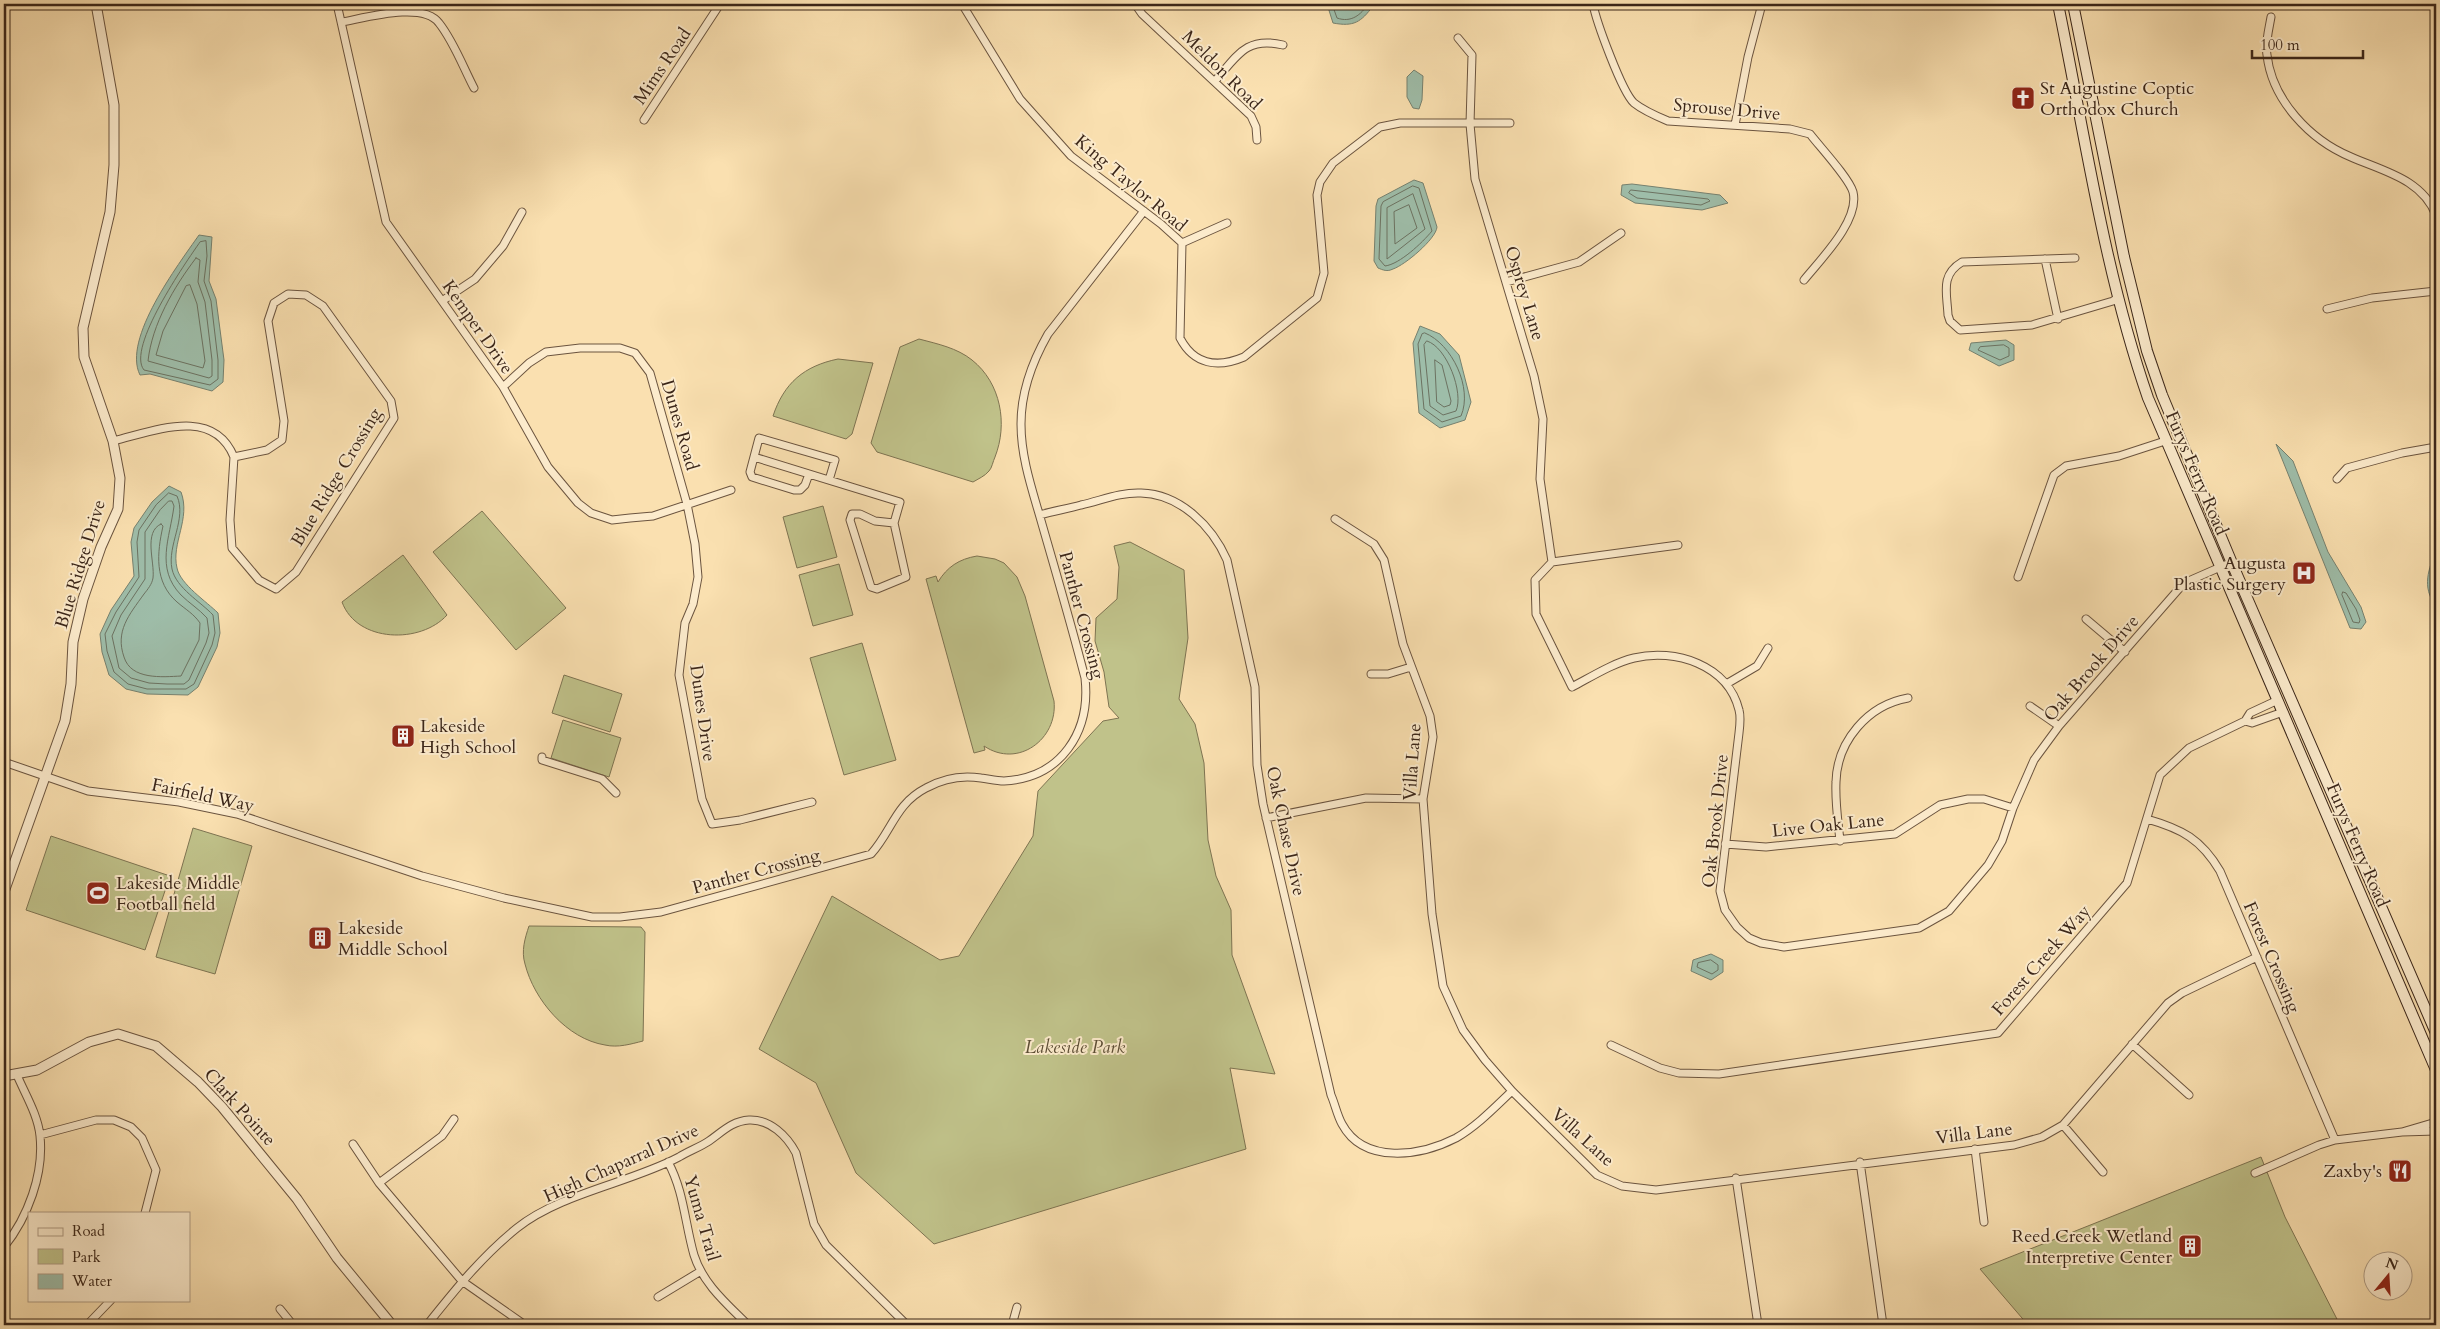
<svg xmlns="http://www.w3.org/2000/svg" width="2440" height="1329" font-family="Cardo,serif">
	<style>
		.green { fill: #c0c28a; stroke: #7e7452 }
		.water { fill: #9ebda9; stroke: #76816f }
		.lines { fill: none; stroke-linecap: round; stroke-linejoin: round }
		.shore { stroke: #6c7261; stroke-width: 1 }
		.minor-casing { stroke: #6b543f; stroke-width: 9 }
		.tertiary-casing { stroke: #6b543f; stroke-width: 11 }
		.secondary-casing { stroke: #3b2619; stroke-width: 12 }
		.minor { stroke: #fcebcc; stroke-width: 7 }
		.tertiary { stroke: #fcebcc; stroke-width: 9 }
		.secondary { stroke: #fcebcc; stroke-width: 10 }
		.labels { text-anchor: middle; stroke-width: 4; stroke-linejoin: round; paint-order: stroke }
		.street-label { font-size: 18px; fill: #3b2619; stroke: #fcebcc }
		.poi-label { font-size: 18px; fill: #3b2619; stroke: #fcebcc; text-anchor: start }
		.park-label { font-size: 18px; font-style: italic; fill: #5c4d35; stroke: #fcebcc }
	</style>
	<rect width="100%" height="100%" fill="#fae0b0"/>
	<filter id="stains"><feTurbulence type="fractalNoise" baseFrequency=".004" numOctaves="4"/><feColorMatrix values="0 0 0 0 .2 0 0 0 0 .09 0 0 0 0 .02 0 0 0 .5 -.17"/></filter>
	<radialGradient id="worn" r=".72"><stop offset=".6" stop-color="#630" stop-opacity="0"/><stop offset="1" stop-color="#630" stop-opacity=".3"/></radialGradient>
	<path class="green" d="M 919,339 C 938,344 957,348 972,360 C 1001,383 1008,424 995,457 C 993,461 992,468 989,471 C 985,476 978,479 973,482 L 877,452 L 871,443 L 900,347 Z
		M 838,359 L 873,363 L 852,434 L 846,439 L 773,416 C 784,383 804,366 838,359 Z
		M 823,506 L 837,557 L 797,568 L 783,517 Z
		M 482,511 L 566,608 L 516,650 L 433,552 Z
		M 1130,542 L 1184,570 L 1188,638 L 1179,699 L 1195,724 L 1204,763 L 1208,840 L 1216,876 L 1231,910 L 1232,955 L 1275,1074 L 1230,1068 L 1246,1149 L 934,1244 L 856,1173 L 816,1083 L 759,1049 L 832,896 L 940,960 L 959,956 L 1033,836 L 1038,791 L 1103,721 L 1119,718 L 1109,707 L 1104,672 L 1095,641 L 1096,618 L 1117,599 L 1119,567 L 1114,546 Z
		M 403,555 L 447,615 C 421,644 357,643 342,602 Z
		M 977,556 L 995,559 L 1004,563 L 1017,577 L 1025,596 L 1054,701 C 1058,739 1018,769 984,746 L 985,750 L 974,753 L 926,579 L 936,576 L 938,582 C 947,567 959,559 977,556 Z
		M 839,564 L 853,615 L 813,626 L 799,575 Z
		M 862,643 L 896,760 L 844,775 L 810,658 Z
		M 564,675 L 622,694 L 610,732 L 552,713 Z
		M 563,720 L 621,738 L 609,777 L 551,758 Z
		M 193,828 L 252,846 L 215,974 L 156,957 Z
		M 51,836 L 170,876 L 145,950 L 26,910 Z
		M 529,926 L 641,927 L 645,932 L 643,1041 C 631,1044 618,1048 605,1045 C 567,1039 534,1000 525,964 C 521,951 525,938 529,926 Z
		M 2261,1157 L 2285,1217 L 2340,1325 L 2028,1325 L 1980,1269 Z"/>
	<path class="water" d="M 1327,4 L 1373,4 L 1373,6 C 1361,22 1354,27 1333,23 Z
		M 1414,70 L 1423,76 L 1422,100 L 1419,109 L 1413,108 L 1407,97 L 1407,77 Z
		M 1414,180 L 1423,183 L 1437,227 C 1436,239 1405,265 1393,269 C 1387,272 1383,270 1378,268 L 1374,261 L 1376,206 L 1378,199 Z
		M 1632,184 L 1720,195 L 1728,203 L 1702,210 L 1635,203 L 1621,195 L 1622,185 Z
		M 199,235 L 212,237 L 209,281 L 216,299 L 224,360 L 223,382 L 212,391 L 150,374 L 140,375 C 122,339 178,265 199,235 Z
		M 1420,326 L 1440,334 L 1459,355 L 1471,402 L 1465,420 L 1440,428 L 1419,413 L 1413,343 Z
		M 2006,340 L 2014,345 L 2014,360 L 1999,366 L 1969,350 L 1971,343 Z
		M 2276,444 L 2293,461 L 2328,552 L 2361,607 L 2366,622 L 2361,629 L 2350,628 Z
		M 169,486 L 181,492 C 191,519 171,543 177,568 C 180,584 207,602 218,613 L 220,633 L 217,647 L 198,687 L 188,695 L 147,694 L 126,689 L 109,675 L 102,652 L 100,634 L 111,610 L 134,576 L 131,542 L 134,528 L 152,502 Z
		M 2436,548 L 2436,607 C 2421,585 2429,571 2436,548 Z
		M 1711,954 L 1723,960 L 1723,972 L 1711,980 L 1691,971 L 1693,960 Z"/>
	<g class="lines">
		<path class="shore" d="M 1332,4 L 1337,18 C 1351,23 1361,15 1368,4
			M 1413,186 L 1419,188 L 1432,231 C 1422,243 1400,264 1385,266 L 1379,259 L 1381,206 L 1383,202 Z
			M 1631,190 L 1708,199 L 1710,201 L 1701,205 L 1637,198 L 1629,193 Z
			M 1413,194 L 1425,229 L 1387,259 L 1387,208 Z
			M 1409,205 L 1417,228 L 1395,244 L 1394,212 Z
			M 206,241 L 207,256 L 204,281 L 211,301 L 218,360 L 218,379 L 210,385 L 144,370 C 126,348 186,262 200,242 Z
			M 196,258 L 200,260 L 198,282 L 205,302 L 212,360 L 212,376 L 209,378 L 148,361 C 152,324 174,287 196,258 Z
			M 190,285 L 197,304 L 205,361 L 203,368 L 156,355 L 163,331 L 186,286 Z
			M 1425,333 C 1452,344 1473,388 1461,416 L 1442,422 L 1424,409 L 1418,344 L 1422,334 Z
			M 1427,341 C 1447,347 1464,393 1456,411 L 1443,415 L 1430,406 L 1424,345 Z
			M 2004,345 L 2009,348 L 2009,356 L 2000,360 L 1978,350 L 1980,347 Z
			M 1435,360 L 1442,365 L 1451,401 L 1450,405 L 1444,407 L 1437,402 Z
			M 169,493 L 177,496 C 187,519 167,545 172,569 C 176,588 201,602 213,615 L 215,633 L 212,645 L 194,684 L 186,689 L 147,689 L 128,684 L 114,672 L 107,651 L 105,634 L 116,612 L 139,577 L 137,542 L 139,530 L 156,505 Z
			M 169,501 L 172,501 L 174,506 C 170,538 155,568 181,595 C 189,603 199,609 207,618 L 209,633 L 206,643 L 189,680 L 184,684 L 167,684 L 149,683 L 131,678 L 119,668 L 112,636 L 121,615 L 145,579 L 145,532 L 160,510 Z
			M 161,524 L 163,526 C 157,553 154,582 177,602 C 185,609 194,614 200,623 L 199,640 L 181,676 C 162,677 131,680 124,657 C 115,631 129,615 144,594 C 148,589 152,584 153,578 C 155,562 143,532 161,524 Z
			M 2343,592 L 2346,593 L 2356,609 L 2360,620 L 2359,623 L 2353,622 L 2342,595 Z
			M 1711,960 L 1718,965 L 1718,970 L 1712,974 L 1697,967 L 1698,963 Z"/>
		<g class="minor-casing">
			<path id="minor" d="M 337,4 L 386,222 L 503,387 L 548,467 L 578,503 L 591,513 L 612,520 L 630,518 L 653,516 L 731,490
				M 962,4 L 1020,99 L 1071,156 L 1161,224 L 1182,243 L 1180,338 C 1194,365 1218,368 1244,357 L 1317,298 L 1324,273 L 1317,195 L 1320,182 L 1333,163 L 1380,127 L 1400,123 L 1510,123
				M 1135,4 L 1142,14 L 1251,116 L 1256,127 L 1257,140
				M 1593,4 C 1596,21 1622,92 1634,103 C 1644,111 1656,116 1668,121 L 1790,129 L 1810,134 C 1820,147 1849,178 1853,192 C 1860,220 1821,259 1804,280
				M 2271,17 C 2269,29 2265,43 2267,55 C 2272,100 2310,140 2351,157 C 2383,171 2422,179 2436,215
				M 342,22 C 365,18 423,1 439,23 C 454,42 463,67 474,88
				M 1458,38 L 1472,55 L 1470,124 L 1475,179 L 1534,376 L 1543,419 L 1540,479 L 1552,562
				M 1215,81 C 1237,56 1246,36 1283,45
				M 644,120 L 720,4
				M 1735,125 L 1748,57 L 1762,4
				M 1182,243 L 1227,223
				M 2075,258 L 1962,262 C 1940,275 1947,293 1948,315 L 1950,321 L 1960,330 L 2032,325 L 2113,301 L 2119,297
				M 2045,259 L 2058,319
				M 1506,282 L 1579,262 L 1621,233
				M 288,294 L 306,295 L 323,306 L 391,401 L 394,418 L 296,572 L 276,589 L 259,580 L 232,548 L 230,520 L 234,457 L 267,450 L 282,440 L 284,421 L 268,321 L 274,303 Z
				M 442,301 L 475,279 L 503,246 L 522,212
				M 2327,309 L 2372,298 L 2436,291
				M 503,387 L 529,363 L 546,352 L 580,348 L 620,348 L 635,353 L 650,373 L 687,504 L 695,544 L 698,577 L 693,604 L 685,623 L 679,675 L 702,799 L 712,824 L 740,820 L 812,802
				M 113,441 C 155,431 213,406 234,457
				M 754,457 L 900,502 L 894,523 L 875,521 L 860,514 L 852,514 L 850,520 L 871,587 L 877,589 L 906,577 L 894,523
				M 809,474 L 805,485 L 800,490 L 794,490 L 752,477 L 750,472 L 759,438 L 835,460 L 829,480
				M 2337,479 L 2347,468 L 2402,453 L 2436,447
				M 1040,515 C 1053,511 1067,509 1081,505 C 1100,501 1120,492 1141,493 C 1180,494 1212,526 1227,560 L 1255,687 L 1257,765 L 1263,804 L 1331,1095 C 1335,1104 1337,1115 1342,1124 C 1364,1165 1421,1156 1456,1138 C 1477,1126 1494,1108 1512,1091
				M 1335,519 L 1374,544 L 1384,560 L 1403,644 L 1430,716 L 1433,737 L 1423,799 L 1432,914 L 1443,986 L 1463,1030 L 1485,1060 L 1512,1091 L 1597,1175 L 1622,1186 L 1656,1190 L 2014,1145 L 2042,1137 L 2063,1125 L 2168,1003 L 2182,993 L 2257,957
				M 1678,545 L 1552,562 L 1535,580 L 1536,614 L 1572,687 C 1591,677 1613,663 1634,658 C 1675,648 1728,665 1739,710 C 1741,717 1740,725 1739,733 L 1720,891 L 1725,910 L 1737,927 L 1749,938 L 1761,943 L 1784,947 L 1919,928 L 1949,911 L 1988,865 L 2002,841 L 2013,808 L 2034,760 L 2059,726 L 2184,583 L 2225,565
				M 2018,577 L 2054,475 L 2066,466 L 2119,456 L 2165,441
				M 2086,619 L 2125,652
				M 1371,674 L 1388,674 L 1411,667
				M 1728,683 L 1757,666 L 1768,648
				M 2030,706 L 2059,726
				M 2245,721 L 2252,723 L 2283,712
				M 542,757 L 542,760 L 602,779 L 616,793
				M 4,762 L 88,791 L 179,802 L 237,814 L 422,876 L 504,898 L 592,917 L 620,917 L 661,912 L 871,854 C 892,831 895,804 926,788 C 942,779 962,775 981,778 C 989,779 996,781 1004,781 C 1061,778 1091,732 1085,678 C 1072,627 1057,576 1042,524 C 1033,492 1021,459 1021,424 C 1021,391 1032,362 1048,334 L 1144,211
				M 1266,818 L 1366,798 L 1423,799
				M 2147,819 C 2182,829 2201,839 2220,871 L 2335,1140
				M 1840,841 C 1838,821 1835,802 1836,782 C 1837,741 1868,705 1908,698
				M 1725,844 L 1766,847 L 1895,834 L 1940,805 L 1968,799 L 1984,799 L 2013,808
				M 2132,1044 L 2189,1095
				M 1611,1045 L 1660,1068 L 1679,1073 L 1719,1074 L 1998,1033 L 2127,883 L 2160,775 L 2189,748 L 2245,721 L 2250,713 L 2278,700
				M 2436,1122 L 2402,1132 L 2436,1131
				M 2063,1125 L 2103,1172
				M 40,1135 L 96,1120 L 114,1120 L 131,1127 L 142,1138 L 156,1170 L 145,1213
				M 353,1144 L 379,1183 L 462,1281 L 525,1325
				M 1975,1149 L 1984,1222
				M 668,1162 C 684,1191 685,1224 694,1255 C 703,1284 727,1304 748,1325
				M 1860,1162 L 1883,1325
				M 2255,1173 L 2319,1145 L 2335,1140 L 2402,1132
				M 1736,1178 L 1758,1325
				M 379,1183 L 442,1136 L 454,1119
				M 4,1247 C 28,1217 44,1174 40,1136 C 38,1115 25,1094 17,1075
				M 658,1297 L 701,1271
				M 280,1309 L 293,1325
				M 87,1325 L 111,1300
				M 427,1325 C 455,1290 482,1256 517,1228 C 561,1193 630,1183 679,1157 C 689,1151 700,1147 709,1141 C 722,1132 732,1121 749,1120 C 770,1119 787,1136 796,1153 L 814,1224 L 826,1245 L 907,1325
				M 1012,1325 L 1017,1307"/>
		</g>
		<g class="tertiary-casing">
			<path id="tertiary" d="M 4,892 L 65,721 L 71,684 L 73,642 L 83,599 L 101,547 L 118,509 L 120,478 L 113,441 L 84,357 L 83,328 L 110,212 L 114,165 L 114,105 L 96,4
				M 4,1076 L 37,1070 L 89,1042 L 118,1034 L 156,1046 L 198,1082 L 222,1107 L 297,1199 L 337,1258 L 392,1325"/>
		</g>
		<g class="secondary-casing">
			<path id="secondary" d="M 2058,4 C 2085,135 2104,271 2148,398 L 2436,1070
				M 2073,4 L 2124,257 L 2147,351 L 2162,395 L 2234,568 L 2436,1033"/>
		</g>
		<use href="#minor" class="minor"/>
		<use href="#tertiary" class="tertiary"/>
		<use href="#secondary" class="secondary"/>
	</g>
	<defs>
		<g id="church-square" transform="scale(1.25)"><rect x="-9" y="-9" width="18" height="18" rx="4" fill="#8f2418" stroke="#fcebcc"/><path d="M-1.2-6h2.4v3.5h3.3v2.4h-3.3V6h-2.4V-.1h-3.3v-2.4h3.3Z" fill="#fff"/></g>
		<g id="hospital-square" transform="scale(1.25)"><rect x="-9" y="-9" width="18" height="18" rx="4" fill="#8f2418" stroke="#fcebcc"/><path d="M-5-5h3v3.5h4V-5h3V5h-3V1.5h-4V5h-3Z" fill="#fff"/></g>
		<g id="building-square" transform="scale(1.25)"><rect x="-9" y="-9" width="18" height="18" rx="4" fill="#8f2418" stroke="#fcebcc"/><path d="M-4-6H4V6H1V3H-1V6H-4ZM-2.5-4.3h1.7v1.8h-1.7ZM.8-4.3h1.7v1.8H.8ZM-2.5-1h1.7V.8h-1.7ZM.8-1h1.7V.8H.8Z" fill="#fff"/></g>
		<g id="stadium-square" transform="scale(1.25)"><rect x="-9" y="-9" width="18" height="18" rx="4" fill="#8f2418" stroke="#fcebcc"/><path d="M0-5a6.5 5 0 1 0 0 10a6.5 5 0 1 0 0-10ZM-3.5-1.8h7v3.6h-7Z" fill="#fff"/></g>
		<g id="restaurant-square" transform="scale(1.25)"><rect x="-9" y="-9" width="18" height="18" rx="4" fill="#8f2418" stroke="#fcebcc"/><path d="M-5-6h1v4h1v-4h1v4h1v-4h1v5L-1.5 .5V6h-2V.5L-5-1ZM5-6V6H3V1.5H1.5Q1.5-4 5-6Z" fill="#fff"/></g>
	</defs>
	<g fill-rule="evenodd">
		<use href="#church-square" x="2023" y="98"/>
		<use href="#hospital-square" x="2304" y="573"/>
		<use href="#building-square" x="403" y="736"/>
		<use href="#stadium-square" x="98" y="893"/>
		<use href="#building-square" x="320" y="938"/>
		<use href="#restaurant-square" x="2400" y="1171"/>
		<use href="#building-square" x="2190" y="1246"/>
	</g>
	<g class="labels">
		<g class="street-label">
			<text transform="translate(662 66) rotate(-56)" y="6">Mims Road</text>
			<text transform="translate(1222 70) rotate(45)" y="6">Meldon Road</text>
			<text transform="translate(1727 109) rotate(5)" y="6">Sprouse Drive</text>
			<text transform="translate(1131 183) rotate(40)" y="6">King Taylor Road</text>
			<text transform="translate(1525 293) rotate(73)" y="6">Osprey Lane</text>
			<text transform="translate(478 327) rotate(55)" y="6">Kemper Drive</text>
			<text transform="translate(680 425) rotate(74)" y="6">Dunes Road</text>
			<text transform="translate(2197 473) rotate(67)" y="6">Furys Ferry Road</text>
			<text transform="translate(336 477) rotate(-59)" y="6">Blue Ridge Crossing</text>
			<text transform="translate(80 564) rotate(-73)" y="6">Blue Ridge Drive</text>
			<text transform="translate(1082 615) rotate(75)" y="6">Panther Crossing</text>
			<text transform="translate(2091 668) rotate(-49)" y="6">Oak Brook Drive</text>
			<text transform="translate(703 713) rotate(82)" y="6">Dunes Drive</text>
			<text transform="translate(1412 762) rotate(-86)" y="6">Villa Lane</text>
			<text transform="translate(203 795) rotate(12)" y="6">Fairfield Way</text>
			<text transform="translate(1715 821) rotate(-84)" y="6">Oak Brook Drive</text>
			<text transform="translate(1828 825) rotate(-6)" y="6">Live Oak Lane</text>
			<text transform="translate(1286 831) rotate(78)" y="6">Oak Chase Drive</text>
			<text transform="translate(2358 845) rotate(67)" y="6">Furys Ferry Road</text>
			<text transform="translate(756 871) rotate(-15)" y="6">Panther Crossing</text>
			<text transform="translate(2272 957) rotate(67)" y="6">Forest Crossing</text>
			<text transform="translate(2041 960) rotate(-49)" y="6">Forest Creek Way</text>
			<text transform="translate(240 1107) rotate(48)" y="6">Clark Pointe</text>
			<text transform="translate(1974 1133) rotate(-7)" y="6">Villa Lane</text>
			<text transform="translate(1583 1137) rotate(42)" y="6">Villa Lane</text>
			<text transform="translate(621 1163) rotate(-24)" y="6">High Chaparral Drive</text>
			<text transform="translate(702 1218) rotate(74)" y="6">Yuma Trail</text>
		</g>
		<g class="poi-label">
			<text x="2040" y="94">St Augustine Coptic<tspan x="2040" dy="21">Orthodox Church</tspan></text>
			<text x="2286" y="569" text-anchor="end">Augusta<tspan x="2286" dy="21">Plastic Surgery</tspan></text>
			<text x="420" y="732">Lakeside<tspan x="420" dy="21">High School</tspan></text>
			<text x="116" y="889">Lakeside Middle<tspan x="116" dy="21">Football field</tspan></text>
			<text x="338" y="934">Lakeside<tspan x="338" dy="21">Middle School</tspan></text>
			<text x="2382" y="1177" text-anchor="end">Zaxby's</text>
			<text x="2172" y="1242" text-anchor="end">Reed Creek Wetland<tspan x="2172" dy="21">Interpretive Center</tspan></text>
		</g>
		<g class="park-label">
			<text x="1075" y="1053">Lakeside Park</text>
		</g>
	</g>
	<rect width="2440" height="1329" fill="none" stroke="#fae0b0" stroke-width="20"/>
	<rect x="5" y="5" width="2430" height="1319" fill="none" stroke="#3b2619" stroke-width="2.5"/>
	<rect x="10" y="10" width="2420" height="1309" fill="none" stroke="#3b2619"/>
	<rect x="28" y="1212" width="162" height="90" fill="#fcebcc" stroke="#af9c84"/>
	<rect x="38" y="1228" width="25" height="8" fill="#fcebcc" stroke="#af9c84"/>
	<text x="72" y="1236" font-size="15" fill="#3b2619">Road</text>
	<rect x="38" y="1249" width="25" height="15" fill="#c0c28a" stroke="#af9c84"/>
	<text x="72" y="1262" font-size="15" fill="#3b2619">Park</text>
	<rect x="38" y="1274" width="25" height="15" fill="#9ebda9" stroke="#af9c84"/>
	<text x="72" y="1286" font-size="15" fill="#3b2619">Water</text>
	<g transform="translate(2388 1276) rotate(18)"><circle r="24" fill="#fcebcc" stroke="#af9c84"/>
	<path d="M0-4L9 19L0 12L-9 19Z" fill="#8f2418"/>
	<text y="-8" font-size="14" font-weight="bold" text-anchor="middle" fill="#3b2619">N</text>
	</g>
	<path d="M2252 50v8h111v-8" fill="none" stroke="#3b2619" stroke-width="2.5"/>
	<text x="2260" y="50" font-size="15" fill="#3b2619" stroke="#fcebcc" stroke-width="4" paint-order="stroke">100 m</text>
	<rect width="100%" height="100%" filter="url(#stains)"/>
	<rect width="100%" height="100%" fill="url(#worn)"/>
</svg>
